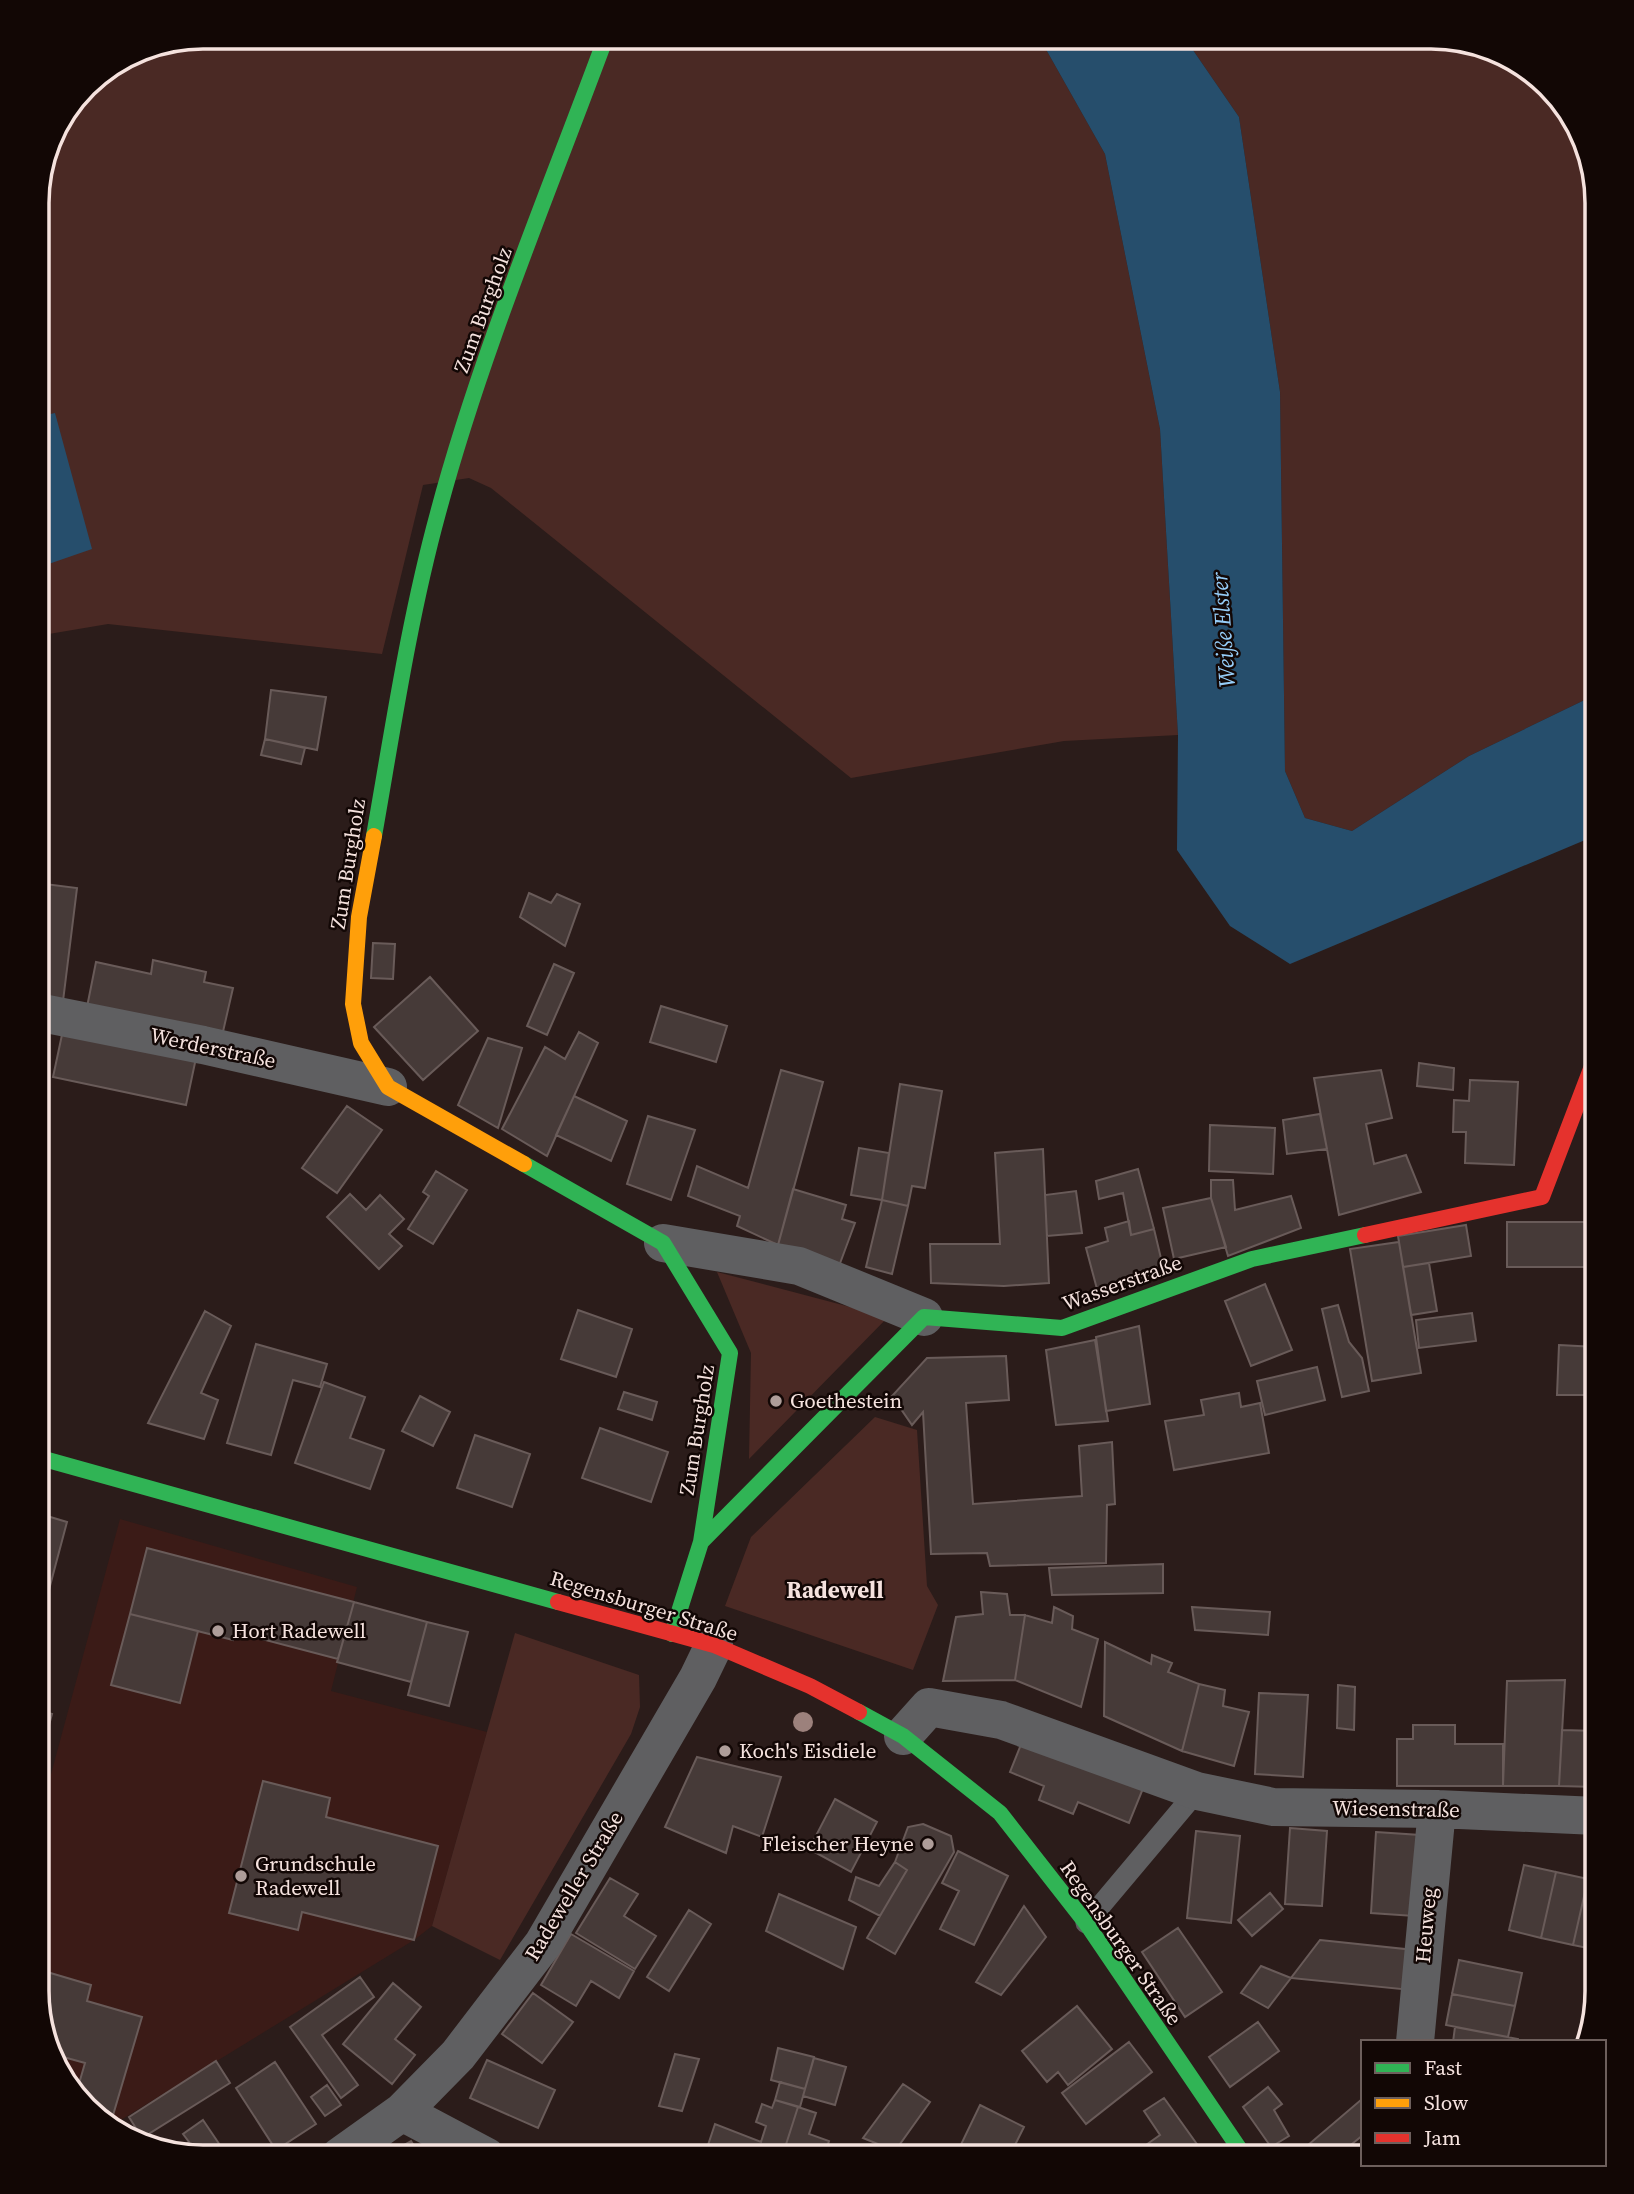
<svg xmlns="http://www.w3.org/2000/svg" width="1634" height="2194" font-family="'Source Serif 4',serif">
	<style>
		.built { fill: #3b1b17 }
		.green { fill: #4a2924 }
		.water { fill: #264e6c }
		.building { fill: #463a38; stroke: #695b59; stroke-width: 2 }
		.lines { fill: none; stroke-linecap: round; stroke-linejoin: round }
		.lane { stroke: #5f5f61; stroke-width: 21 }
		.street { stroke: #5f5f61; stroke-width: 38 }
		.fast { stroke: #30b455; stroke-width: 16 }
		.slow { stroke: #ff9f0a; stroke-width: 16 }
		.jam { stroke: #e5322d; stroke-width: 16 }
		.tree { fill: #9c817c }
		.poi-dot { fill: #ae9d99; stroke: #120705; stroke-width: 2.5 }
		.labels { text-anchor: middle; stroke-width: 5; stroke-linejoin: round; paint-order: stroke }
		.street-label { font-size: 21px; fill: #f5e2de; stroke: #120705 }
		.poi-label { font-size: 21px; fill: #f5e2de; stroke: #120705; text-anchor: start }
		.water-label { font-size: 23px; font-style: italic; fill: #96cdf8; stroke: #120705 }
		.neighbourhood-label { font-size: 23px; font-weight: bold; fill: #f5e2de; stroke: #120705 }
		.rim { fill: none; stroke: #f5e2de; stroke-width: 3.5 }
	</style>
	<rect width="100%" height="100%" fill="#2b1c1a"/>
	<path class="built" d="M 120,1519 L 357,1587 L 331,1691 L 487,1732 L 432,1926 L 414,1940 L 111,2126 L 64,2083 L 37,1991 L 37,1826 Z"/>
	<path class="green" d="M 203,37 L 1039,37 L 1105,154 L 1160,429 L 1178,735 L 1064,741 L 851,778 L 491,488 L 469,478 L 423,485 L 382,654 L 108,624 L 37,636 L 37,191 L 54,130 L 93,78 L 140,49 Z
		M 1184,37 L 1442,37 L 1514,59 L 1570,111 L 1597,203 L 1597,694 L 1469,756 L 1352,831 L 1305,818 L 1285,771 L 1280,392 L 1239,117 Z
		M 717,1272 L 888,1317 L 749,1459 L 751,1353 Z
		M 875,1417 L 917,1430 L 927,1586 L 938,1605 L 913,1670 L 725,1606 L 751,1537 Z
		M 515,1633 L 639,1675 L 640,1707 L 631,1734 L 500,1960 L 432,1926 Z"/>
	<path class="water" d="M 1039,37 L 1184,37 L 1239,117 L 1280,392 L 1285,771 L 1305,818 L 1352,831 L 1469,756 L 1597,694 L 1597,835 L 1290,964 L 1230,926 L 1177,850 L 1178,735 L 1160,429 L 1105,154 Z
		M 55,413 L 92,549 L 37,568 L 37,417 Z"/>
	<path class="building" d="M 271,690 L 326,697 L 317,750 L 265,739 Z
		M 265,739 L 305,748 L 301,764 L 261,755 Z
		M 37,883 L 77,888 L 63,1001 L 37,997 Z
		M 529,893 L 551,903 L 557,894 L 580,904 L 565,946 L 520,917 Z
		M 373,943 L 395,944 L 393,979 L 371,978 Z
		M 153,960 L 206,972 L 204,982 L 233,988 L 222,1036 L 87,1007 L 96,962 L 151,974 Z
		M 554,964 L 574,973 L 547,1035 L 527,1026 Z
		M 430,977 L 478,1031 L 423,1080 L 374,1027 Z
		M 661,1006 L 727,1026 L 716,1062 L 650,1042 Z
		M 63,1030 L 196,1058 L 186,1105 L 53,1077 Z
		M 579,1032 L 598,1043 L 547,1156 L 502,1129 L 545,1047 L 565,1059 Z
		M 488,1038 L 522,1048 L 498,1128 L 458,1105 Z
		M 1419,1063 L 1454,1068 L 1453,1090 L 1417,1086 Z
		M 781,1070 L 823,1082 L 778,1245 L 737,1226 L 740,1216 L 688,1196 L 697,1166 L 748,1188 Z
		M 1381,1070 L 1392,1118 L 1366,1124 L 1374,1164 L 1406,1155 L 1421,1192 L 1339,1215 L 1314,1078 Z
		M 1470,1080 L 1518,1082 L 1514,1165 L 1465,1163 L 1466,1132 L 1453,1132 L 1454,1100 L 1469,1101 Z
		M 900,1084 L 942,1091 L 925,1188 L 912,1186 L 908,1206 L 882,1200 Z
		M 574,1096 L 627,1121 L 611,1161 L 556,1135 Z
		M 347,1106 L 382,1130 L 337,1193 L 302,1168 Z
		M 1320,1114 L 1327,1149 L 1287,1154 L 1283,1120 Z
		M 648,1116 L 695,1130 L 671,1200 L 627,1184 Z
		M 1210,1125 L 1275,1128 L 1273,1174 L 1209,1171 Z
		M 37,1140 L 47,1142 L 37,1192 Z
		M 859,1148 L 889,1153 L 882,1200 L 851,1195 Z
		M 1043,1149 L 1049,1283 L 1004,1286 L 931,1283 L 930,1244 L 1000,1244 L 995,1153 Z
		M 1138,1169 L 1154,1229 L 1131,1235 L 1123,1193 L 1099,1199 L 1096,1181 Z
		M 436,1171 L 467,1190 L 433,1244 L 408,1229 L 429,1196 L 423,1192 Z
		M 1211,1180 L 1233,1180 L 1235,1210 L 1291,1196 L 1301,1228 L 1228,1256 L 1211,1198 Z
		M 793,1189 L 846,1205 L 842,1219 L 855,1223 L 839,1266 L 778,1245 Z
		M 1076,1191 L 1082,1233 L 1047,1236 L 1045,1195 Z
		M 350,1194 L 366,1210 L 380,1195 L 404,1219 L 389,1234 L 402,1246 L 379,1269 L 327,1217 Z
		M 1211,1198 L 1226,1247 L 1174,1259 L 1163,1208 Z
		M 882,1200 L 908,1206 L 892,1274 L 866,1267 Z
		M 1129,1221 L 1131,1235 L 1154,1229 L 1164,1271 L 1097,1289 L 1086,1248 L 1108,1241 L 1105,1228 Z
		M 1507,1222 L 1597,1222 L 1597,1267 L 1507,1267 Z
		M 1466,1225 L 1471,1256 L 1403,1267 L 1398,1236 Z
		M 1399,1242 L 1421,1373 L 1372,1381 L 1350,1249 Z
		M 1429,1263 L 1437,1311 L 1411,1315 L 1403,1267 Z
		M 1265,1284 L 1292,1350 L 1251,1366 L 1225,1301 Z
		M 1338,1305 L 1349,1342 L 1362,1358 L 1369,1391 L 1342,1397 L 1322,1309 Z
		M 578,1310 L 632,1329 L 616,1377 L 561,1359 Z
		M 205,1311 L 231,1326 L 201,1393 L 218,1400 L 204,1439 L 148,1423 Z
		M 1472,1313 L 1476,1341 L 1419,1348 L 1416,1320 Z
		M 1139,1326 L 1150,1404 L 1106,1411 L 1096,1337 Z
		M 1095,1340 L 1108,1421 L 1056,1425 L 1046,1350 Z
		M 256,1344 L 327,1364 L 320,1387 L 293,1380 L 271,1455 L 227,1443 Z
		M 1559,1345 L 1596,1347 L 1593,1395 L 1557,1395 Z
		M 1006,1356 L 1009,1400 L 966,1403 L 973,1504 L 1082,1496 L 1079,1446 L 1112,1442 L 1115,1504 L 1107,1505 L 1106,1563 L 990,1566 L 987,1553 L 931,1554 L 923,1412 L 912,1425 L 892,1396 L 927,1358 Z
		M 1317,1367 L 1325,1400 L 1265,1415 L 1257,1381 Z
		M 324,1382 L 365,1397 L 350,1438 L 384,1450 L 370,1489 L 295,1463 Z
		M 624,1392 L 657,1402 L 652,1420 L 618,1409 Z
		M 1239,1393 L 1241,1407 L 1260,1403 L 1269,1453 L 1174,1470 L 1165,1421 L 1204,1415 L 1201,1400 Z
		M 420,1396 L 450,1412 L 433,1446 L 402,1431 Z
		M 600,1428 L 668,1452 L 651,1502 L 582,1478 Z
		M 475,1435 L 530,1454 L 512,1507 L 457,1488 Z
		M 37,1513 L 67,1522 L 38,1631 L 37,1631 Z
		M 147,1548 L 354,1602 L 338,1659 L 235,1632 L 233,1640 L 130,1614 Z
		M 1163,1564 L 1163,1593 L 1052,1595 L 1049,1568 Z
		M 981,1592 L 1007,1594 L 1010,1615 L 1025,1615 L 1015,1680 L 943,1681 L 956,1617 L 983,1614 Z
		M 354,1602 L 427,1622 L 411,1682 L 337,1662 Z
		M 1054,1607 L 1073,1616 L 1072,1629 L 1098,1639 L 1081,1707 L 1015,1680 L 1025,1615 L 1052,1623 Z
		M 1192,1607 L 1270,1612 L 1268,1635 L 1195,1630 Z
		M 130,1614 L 198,1631 L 180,1703 L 111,1685 Z
		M 427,1622 L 468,1632 L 449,1706 L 408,1695 Z
		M 1105,1642 L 1151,1664 L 1152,1655 L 1172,1663 L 1168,1672 L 1199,1684 L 1182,1751 L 1104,1716 Z
		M 1565,1680 L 1559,1786 L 1503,1786 L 1507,1681 Z
		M 1199,1684 L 1225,1690 L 1223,1706 L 1249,1712 L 1234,1766 L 1182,1751 Z
		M 1338,1685 L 1355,1687 L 1354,1730 L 1337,1728 Z
		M 1259,1693 L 1308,1695 L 1303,1777 L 1255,1774 Z
		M 37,1710 L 52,1714 L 37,1769 Z
		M 1413,1725 L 1455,1725 L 1455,1744 L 1503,1744 L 1503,1786 L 1397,1786 L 1397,1739 L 1413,1739 Z
		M 1562,1730 L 1597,1731 L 1597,1787 L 1559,1786 Z
		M 1024,1737 L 1144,1786 L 1129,1823 L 1078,1802 L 1073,1814 L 1039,1800 L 1044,1786 L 1010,1772 Z
		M 697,1757 L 781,1777 L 762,1837 L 733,1826 L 726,1853 L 665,1827 Z
		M 263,1781 L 330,1798 L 326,1817 L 438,1846 L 414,1940 L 302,1912 L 298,1930 L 229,1913 Z
		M 835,1799 L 877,1822 L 851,1872 L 809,1849 Z
		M 923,1824 L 951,1836 L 954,1852 L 895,1954 L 867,1938 L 907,1870 L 895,1862 L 908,1827 Z
		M 1290,1828 L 1327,1831 L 1322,1906 L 1285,1904 Z
		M 1196,1831 L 1240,1836 L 1231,1923 L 1187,1918 Z
		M 1376,1832 L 1420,1835 L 1414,1916 L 1371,1913 Z
		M 958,1851 L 1008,1876 L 974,1945 L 940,1929 L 959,1891 L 942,1883 Z
		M 895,1862 L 907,1870 L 880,1916 L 849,1900 L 856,1877 L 879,1886 Z
		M 1524,1865 L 1556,1872 L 1541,1938 L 1509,1930 Z
		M 1556,1872 L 1588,1879 L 1573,1945 L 1541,1938 Z
		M 610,1878 L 638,1894 L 624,1916 L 656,1936 L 635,1969 L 576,1933 Z
		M 1588,1879 L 1597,1881 L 1597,1950 L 1573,1945 Z
		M 1270,1893 L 1283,1909 L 1252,1936 L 1238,1920 Z
		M 779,1894 L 856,1927 L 843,1969 L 766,1931 Z
		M 1024,1906 L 1046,1937 L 1001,1995 L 976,1982 Z
		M 689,1910 L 711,1924 L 669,1991 L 647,1977 Z
		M 1178,1928 L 1222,1992 L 1185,2017 L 1142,1952 Z
		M 571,1934 L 634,1971 L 619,1998 L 591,1981 L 576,2006 L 541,1985 Z
		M 1320,1940 L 1414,1950 L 1411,1990 L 1291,1978 Z
		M 1459,1960 L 1522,1973 L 1515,2006 L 1452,1994 Z
		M 1261,1966 L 1291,1978 L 1268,2008 L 1241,1993 Z
		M 37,1969 L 91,1985 L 87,2001 L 142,2017 L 111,2122 L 104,2120 L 76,2094 L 85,2063 L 56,2055 L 37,1991 Z
		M 360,1977 L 374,1997 L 322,2035 L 358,2085 L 341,2098 L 290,2027 Z
		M 393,1983 L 421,2007 L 395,2039 L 415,2055 L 392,2084 L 343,2044 Z
		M 533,1993 L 573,2022 L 542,2063 L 502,2034 Z
		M 1452,1994 L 1515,2006 L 1508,2037 L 1446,2025 Z
		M 1077,2006 L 1112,2049 L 1068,2085 L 1058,2072 L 1047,2082 L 1022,2051 Z
		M 1258,2022 L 1279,2051 L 1230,2087 L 1209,2057 Z
		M 1455,2027 L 1518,2039 L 1518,2042 L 1453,2042 Z
		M 1129,2042 L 1152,2072 L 1086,2124 L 1062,2093 Z
		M 778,2048 L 814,2057 L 805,2089 L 771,2080 Z
		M 675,2054 L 699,2059 L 682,2111 L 659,2106 Z
		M 814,2058 L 846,2067 L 835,2105 L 803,2096 Z
		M 487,2060 L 555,2090 L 538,2128 L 470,2098 Z
		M 216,2061 L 230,2083 L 142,2138 L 129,2117 Z
		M 275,2062 L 316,2124 L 276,2150 L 236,2088 Z
		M 780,2082 L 805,2089 L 800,2107 L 775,2100 Z
		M 903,2084 L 930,2102 L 895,2151 L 863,2138 Z
		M 327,2085 L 341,2105 L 325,2116 L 311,2097 Z
		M 1268,2087 L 1282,2104 L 1274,2110 L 1289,2136 L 1271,2147 L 1243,2107 Z
		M 1164,2098 L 1199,2147 L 1185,2157 L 1129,2157 L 1160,2135 L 1144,2111 Z
		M 1362,2099 L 1363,2135 L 1342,2152 L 1347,2157 L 1294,2157 Z
		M 775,2100 L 798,2107 L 782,2157 L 704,2157 L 715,2124 L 761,2142 L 766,2126 L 756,2122 L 762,2104 L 772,2108 Z
		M 980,2105 L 1024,2127 L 1009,2157 L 955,2157 Z
		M 798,2107 L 816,2113 L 809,2134 L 829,2141 L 824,2157 L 782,2157 Z
		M 203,2120 L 228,2157 L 202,2157 L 176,2150 L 189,2142 L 183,2134 Z
		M 122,2122 L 133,2139 L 120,2135 L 112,2128 Z
		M 411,2141 L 421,2157 L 383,2157 Z
		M 1202,2150 L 1207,2157 L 1193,2157 Z"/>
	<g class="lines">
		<path class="lane" d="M 1086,1923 L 1197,1791"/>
		<path class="street" d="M 37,1012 L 203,1045 L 388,1087
			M 663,1243 L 799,1266 L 924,1317
			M 903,1736 L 929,1707 L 1001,1720 L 1197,1791 L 1273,1807 L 1437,1809 L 1597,1816
			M 1415,2042 L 1437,1809
			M 402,2112 L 487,2157
			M 339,2157 L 402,2112 L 458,2055 L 543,1944 L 698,1678 L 714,1645"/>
		<path class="fast" d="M 374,836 C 393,728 409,619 438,513 C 481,352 548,194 606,37
			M 524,1164 L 663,1243 L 730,1353 L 701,1542
			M 37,1457 L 558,1602
			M 672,1634 L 701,1542 L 924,1317 L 1062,1328 L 1252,1259 L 1365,1235
			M 859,1712 L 903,1736 L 1000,1813 L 1086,1923 L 1245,2157"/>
		<path class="slow" d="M 374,836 L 359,917 L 353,1004 L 361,1043 L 388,1087 L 524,1164"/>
		<path class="jam" d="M 1365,1235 L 1542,1197 L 1597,1053
			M 558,1602 L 714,1645 L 810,1686 L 859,1712"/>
	</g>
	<circle class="tree" cx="803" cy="1722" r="10"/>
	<g class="poi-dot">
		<circle cx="776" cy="1401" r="7"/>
		<circle cx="218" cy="1631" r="7"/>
		<circle cx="725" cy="1751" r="7"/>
		<circle cx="928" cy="1844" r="7"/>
		<circle cx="241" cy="1876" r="7"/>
	</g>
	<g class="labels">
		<g class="street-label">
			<text transform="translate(483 310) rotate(-70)" y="7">Zum Burgholz</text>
			<text transform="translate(348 864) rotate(-81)" y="7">Zum Burgholz</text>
			<text transform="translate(213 1048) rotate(12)" y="7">Werderstraße</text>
			<text transform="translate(1122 1283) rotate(-20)" y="7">Wasserstraße</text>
			<text transform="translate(697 1430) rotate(-81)" y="7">Zum Burgholz</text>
			<text transform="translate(644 1606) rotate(17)" y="7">Regensburger Straße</text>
			<text transform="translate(1396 1809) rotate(1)" y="7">Wiesenstraße</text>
			<text transform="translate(574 1886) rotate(-59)" y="7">Radeweller Straße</text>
			<text transform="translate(1426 1925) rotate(-85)" y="7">Heuweg</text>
			<text transform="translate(1121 1943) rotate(55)" y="7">Regensburger Straße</text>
		</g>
		<g class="poi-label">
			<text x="790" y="1408">Goethestein</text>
			<text x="232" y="1638">Hort Radewell</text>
			<text x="739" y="1758">Koch's Eisdiele</text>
			<text x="914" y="1851" text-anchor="end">Fleischer Heyne</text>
			<text x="255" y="1871">Grundschule<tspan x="255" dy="24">Radewell</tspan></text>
		</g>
		<g class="water-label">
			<text transform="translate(1223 630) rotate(-94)" y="8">Weiße Elster</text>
		</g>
		<g class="neighbourhood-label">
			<text x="835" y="1598">Radewell</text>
		</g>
	</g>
	<path d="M0 0H1634V2194H0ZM203 49H1431A154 154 0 0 1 1585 203V1991A154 154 0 0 1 1431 2145H203A154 154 0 0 1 49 1991V203A154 154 0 0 1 203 49Z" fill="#120705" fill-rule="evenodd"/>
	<path class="rim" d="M203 49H1431A154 154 0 0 1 1585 203V1991A154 154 0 0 1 1431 2145H203A154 154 0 0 1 49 1991V203A154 154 0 0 1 203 49Z"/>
	<rect x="1361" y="2040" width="245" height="126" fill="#120705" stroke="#6d5f5c" stroke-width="2"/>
	<rect x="1375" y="2063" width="35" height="10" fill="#30b455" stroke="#6d5f5c" stroke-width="2"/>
	<text x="1424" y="2075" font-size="21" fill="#f5e2de">Fast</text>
	<rect x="1375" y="2098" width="35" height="10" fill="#ff9f0a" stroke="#6d5f5c" stroke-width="2"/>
	<text x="1424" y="2110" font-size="21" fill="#f5e2de">Slow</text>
	<rect x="1375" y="2133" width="35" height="10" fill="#e5322d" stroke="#6d5f5c" stroke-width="2"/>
	<text x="1424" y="2145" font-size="21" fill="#f5e2de">Jam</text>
</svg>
